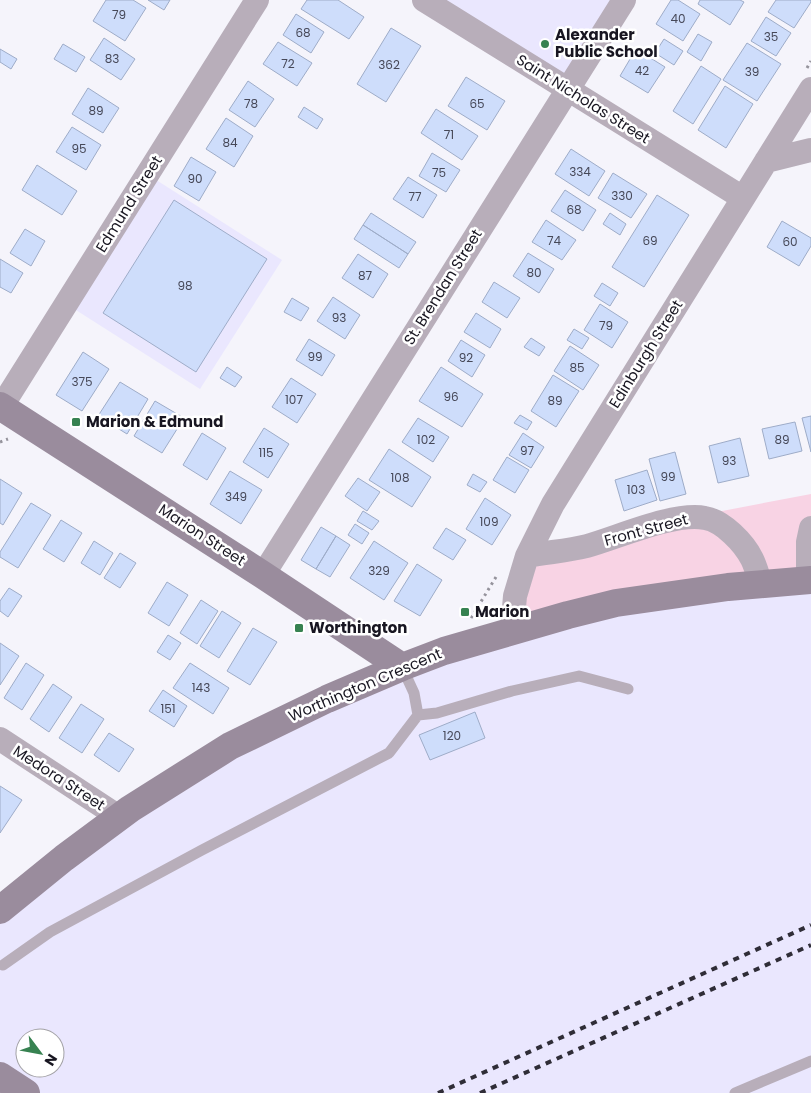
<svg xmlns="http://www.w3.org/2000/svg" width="811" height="1093" font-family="Poppins,sans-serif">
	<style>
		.built { fill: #eae7fe; fill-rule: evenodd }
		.green { fill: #f8d3e4 }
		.building { fill: #ceddfb; stroke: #9eacc8 }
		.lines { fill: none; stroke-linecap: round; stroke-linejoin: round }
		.path { stroke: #95939c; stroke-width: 3; stroke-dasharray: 2.5 4; stroke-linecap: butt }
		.lane { stroke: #b8aeba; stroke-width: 11 }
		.street { stroke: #b8aeba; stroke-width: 24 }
		.secondary { stroke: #9a8c9d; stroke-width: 28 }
		.rail { stroke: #2f2d37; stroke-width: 4; stroke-dasharray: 6 6; stroke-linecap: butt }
		.poi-dot { fill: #378251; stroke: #fff; stroke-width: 2 }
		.labels { text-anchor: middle; stroke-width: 5; stroke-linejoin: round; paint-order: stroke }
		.number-label { font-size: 12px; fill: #464858 }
		.poi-label { font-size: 15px; font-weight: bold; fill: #181621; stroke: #fff; text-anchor: start }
		.street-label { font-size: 15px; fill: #181621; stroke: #fff }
	</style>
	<rect width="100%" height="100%" fill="#f5f4fb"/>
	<path class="built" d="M 426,0 L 622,0 L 566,88 Z
		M 150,176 L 282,260 L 200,389 L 68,305 Z
		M 811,582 L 811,1093 L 0,1093 L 0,912 L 232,747 L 514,633 ZM 25,1038 L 55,1038 L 55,1068 L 25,1068 Z"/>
	<path class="green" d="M 811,494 L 811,582 L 514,633 L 529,554 L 696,516 Z"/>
	<path class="building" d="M 106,0 L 133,0 L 146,8 L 125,41 L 93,21 Z
		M 148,0 L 170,0 L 164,10 Z
		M 307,0 L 338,0 L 364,17 L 349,39 L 301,9 Z
		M 671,0 L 678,0 L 700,14 L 683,41 L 656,24 Z
		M 700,0 L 740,0 L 744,2 L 730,25 L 698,4 Z
		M 776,0 L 811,0 L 811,2 L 794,28 L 768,12 Z
		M 296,14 L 324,32 L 311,53 L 283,35 Z
		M 766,17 L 791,33 L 776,56 L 751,41 Z
		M 391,28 L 421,46 L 386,102 L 357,84 Z
		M 698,34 L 712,42 L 701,61 L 687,52 Z
		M 104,38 L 135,59 L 121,80 L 90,60 Z
		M 664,39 L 683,51 L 674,65 L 655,53 Z
		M 278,42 L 312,63 L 297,86 L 263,64 Z
		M 747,43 L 781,64 L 757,101 L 723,80 Z
		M 63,44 L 85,57 L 76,72 L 54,59 Z
		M 0,49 L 17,59 L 11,69 L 0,62 Z
		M 636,49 L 665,67 L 648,93 L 620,76 Z
		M 701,66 L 721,79 L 693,124 L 673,111 Z
		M 466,77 L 505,101 L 487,130 L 448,106 Z
		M 248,81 L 274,99 L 255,127 L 229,110 Z
		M 725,86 L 753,104 L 726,148 L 698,130 Z
		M 88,88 L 119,108 L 103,133 L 72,114 Z
		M 304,107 L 323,119 L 317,129 L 298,117 Z
		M 436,109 L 478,136 L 462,160 L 421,133 Z
		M 226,118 L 253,136 L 234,167 L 206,149 Z
		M 72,127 L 101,145 L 86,170 L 56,152 Z
		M 571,149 L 605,171 L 589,196 L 555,174 Z
		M 432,153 L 460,170 L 446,192 L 419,176 Z
		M 191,157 L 216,172 L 199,201 L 174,186 Z
		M 37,165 L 77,191 L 62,215 L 22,190 Z
		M 613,173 L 647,194 L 631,218 L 598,198 Z
		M 408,177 L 437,195 L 423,218 L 393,199 Z
		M 565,190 L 596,210 L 583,231 L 551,211 Z
		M 657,195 L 689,215 L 644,287 L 612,267 Z
		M 174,200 L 267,259 L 196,372 L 103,313 Z
		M 371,213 L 416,242 L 408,254 L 363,225 Z
		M 610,213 L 626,224 L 620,235 L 603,224 Z
		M 546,220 L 576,240 L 562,260 L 532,242 Z
		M 782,221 L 811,238 L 811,246 L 799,266 L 767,247 Z
		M 363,225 L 408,254 L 399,268 L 354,239 Z
		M 25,229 L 45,241 L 31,266 L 10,253 Z
		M 528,253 L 554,269 L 539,293 L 513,276 Z
		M 358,254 L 388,274 L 373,298 L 342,278 Z
		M 0,259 L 23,273 L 11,293 L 0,287 Z
		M 494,282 L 520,298 L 507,318 L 482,302 Z
		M 602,283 L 618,293 L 610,306 L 594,296 Z
		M 333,297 L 360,315 L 345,339 L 317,321 Z
		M 292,298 L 309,308 L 301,321 L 284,312 Z
		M 600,304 L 628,322 L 612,348 L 584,330 Z
		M 476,313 L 501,329 L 490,348 L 464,332 Z
		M 574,329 L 589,338 L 582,349 L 567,340 Z
		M 531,338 L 545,347 L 539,356 L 524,347 Z
		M 309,339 L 335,355 L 322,376 L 296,360 Z
		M 461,340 L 485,355 L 472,377 L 448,361 Z
		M 570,346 L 599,365 L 583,390 L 554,371 Z
		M 83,352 L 109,369 L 82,411 L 56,395 Z
		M 227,367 L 242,377 L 235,387 L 220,378 Z
		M 441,367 L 483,394 L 462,427 L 419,401 Z
		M 553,375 L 579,391 L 556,427 L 531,411 Z
		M 291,378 L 316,394 L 297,423 L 272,407 Z
		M 120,382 L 148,399 L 127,434 L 98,416 Z
		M 155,401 L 184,418 L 162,453 L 134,436 Z
		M 520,415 L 532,422 L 527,430 L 514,423 Z
		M 811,416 L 811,452 L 802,418 Z
		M 418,418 L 449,437 L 433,462 L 402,442 Z
		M 795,422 L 802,451 L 769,459 L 762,429 Z
		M 264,428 L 289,444 L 268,478 L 243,462 Z
		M 202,433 L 226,448 L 207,480 L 183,465 Z
		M 523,433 L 544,447 L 531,468 L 509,455 Z
		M 740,438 L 749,476 L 718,483 L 709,446 Z
		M 389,449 L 431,477 L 412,507 L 369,480 Z
		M 675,452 L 686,494 L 660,501 L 649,459 Z
		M 507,457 L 529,470 L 515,493 L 493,480 Z
		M 647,470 L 657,500 L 624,511 L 615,480 Z
		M 230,471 L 262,490 L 241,524 L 210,504 Z
		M 473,474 L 487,482 L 480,492 L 467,485 Z
		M 358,478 L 380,492 L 367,511 L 345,496 Z
		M 0,479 L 22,493 L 3,525 L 0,523 Z
		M 485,498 L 511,515 L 492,545 L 466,529 Z
		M 31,503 L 51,515 L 18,568 L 0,557 L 0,552 Z
		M 363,511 L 379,521 L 372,530 L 357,521 Z
		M 61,520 L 82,533 L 64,562 L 43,549 Z
		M 355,524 L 369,533 L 362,544 L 348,535 Z
		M 321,527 L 336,536 L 316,569 L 301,560 Z
		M 446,528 L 466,540 L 453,560 L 433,548 Z
		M 336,536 L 350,545 L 330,577 L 316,569 Z
		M 94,541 L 113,553 L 100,575 L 81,563 Z
		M 374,541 L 408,563 L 384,600 L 350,578 Z
		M 120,553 L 136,563 L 120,588 L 104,578 Z
		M 417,564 L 442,580 L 420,616 L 394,601 Z
		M 167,582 L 188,595 L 169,626 L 148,613 Z
		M 9,588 L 22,596 L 8,617 L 0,611 L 0,601 Z
		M 201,600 L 218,611 L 197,644 L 180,633 Z
		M 222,611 L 241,623 L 219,658 L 200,646 Z
		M 253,628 L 277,642 L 250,685 L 227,671 Z
		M 168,635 L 181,643 L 170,660 L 157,652 Z
		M 0,643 L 19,656 L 0,685 Z
		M 26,663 L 44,675 L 22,710 L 4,698 Z
		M 190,663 L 229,688 L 213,714 L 173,688 Z
		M 53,684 L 72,697 L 49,732 L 30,719 Z
		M 163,690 L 187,706 L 174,727 L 149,711 Z
		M 81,704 L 104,719 L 82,753 L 59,738 Z
		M 475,712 L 485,738 L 430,760 L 419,735 Z
		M 109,733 L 134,749 L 119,772 L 94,755 Z
		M 0,786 L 22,800 L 0,833 Z"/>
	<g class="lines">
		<path class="path" d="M 807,68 L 811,61
			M 0,442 L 8,439
			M 471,618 L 496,577"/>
		<path class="lane" d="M 418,715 L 437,713 L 512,691 L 579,676 L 628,689
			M 3,965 L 50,932 L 202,850 L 389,753 L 418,715 L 414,693 L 402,667
			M 735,1093 L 811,1061"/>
		<path class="street" d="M 424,0 L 743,198
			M 766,161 L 811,150
			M 0,409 L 257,0
			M 527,556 C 547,552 568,551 587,546 C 619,537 674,512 705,518 C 723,521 744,543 752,559 C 756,567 758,576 761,584
			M 263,575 L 624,0
			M 808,580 L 808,542 L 811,528
			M 512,631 L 515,596 L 527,556 L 553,504 L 811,89
			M 0,739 L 119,817"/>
		<path class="secondary" d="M 0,406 L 263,575 L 402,667
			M 0,910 L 64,858 L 130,809 L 230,746 L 327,699 L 402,667 L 444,651 L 568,615 L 616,603 L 728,587 L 811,580
			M 0,1076 L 26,1093"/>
		<path class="rail" d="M 438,1093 L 811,925
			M 480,1093 L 811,945"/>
	</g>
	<g class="poi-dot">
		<circle cx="545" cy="44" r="5"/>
		<rect x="71" y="417" width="10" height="10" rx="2.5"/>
		<rect x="460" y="607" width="10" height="10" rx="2.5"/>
		<rect x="294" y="623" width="10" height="10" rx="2.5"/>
	</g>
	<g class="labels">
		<g class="number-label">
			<text x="119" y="19">79</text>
			<text x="678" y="23">40</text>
			<text x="303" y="37">68</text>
			<text x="771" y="41">35</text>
			<text x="112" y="63">83</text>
			<text x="288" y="68">72</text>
			<text x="389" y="69">362</text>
			<text x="642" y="75">42</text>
			<text x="752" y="76">39</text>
			<text x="251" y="108">78</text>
			<text x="477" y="108">65</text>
			<text x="96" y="115">89</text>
			<text x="449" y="139">71</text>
			<text x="230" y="147">84</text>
			<text x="79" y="153">95</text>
			<text x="580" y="176">334</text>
			<text x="439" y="177">75</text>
			<text x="195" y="183">90</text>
			<text x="622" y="200">330</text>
			<text x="415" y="201">77</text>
			<text x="574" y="214">68</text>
			<text x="554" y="245">74</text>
			<text x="650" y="245">69</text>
			<text x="790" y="246">60</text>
			<text x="534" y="277">80</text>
			<text x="365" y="280">87</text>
			<text x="185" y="290">98</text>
			<text x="339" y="322">93</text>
			<text x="606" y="330">79</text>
			<text x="315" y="361">99</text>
			<text x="466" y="362">92</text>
			<text x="577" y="372">85</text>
			<text x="82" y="386">375</text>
			<text x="451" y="401">96</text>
			<text x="294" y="404">107</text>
			<text x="555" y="405">89</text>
			<text x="426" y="444">102</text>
			<text x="782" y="444">89</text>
			<text x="527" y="455">97</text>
			<text x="266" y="457">115</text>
			<text x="729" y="465">93</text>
			<text x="668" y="481">99</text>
			<text x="400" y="482">108</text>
			<text x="636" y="494">103</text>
			<text x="236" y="501">349</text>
			<text x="489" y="526">109</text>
			<text x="379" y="575">329</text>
			<text x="201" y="692">143</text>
			<text x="168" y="713">151</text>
			<text x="452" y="740">120</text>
		</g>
		<g class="poi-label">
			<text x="555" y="40">Alexander<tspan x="555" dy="17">Public School</tspan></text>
			<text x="86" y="427">Marion &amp; Edmund</text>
			<text x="475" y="617">Marion</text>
			<text x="309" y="633">Worthington</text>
		</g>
		<g class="street-label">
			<text transform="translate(583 99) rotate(32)" y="5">Saint Nicholas Street</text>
			<text transform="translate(129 204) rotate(-58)" y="5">Edmund Street</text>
			<text transform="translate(443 287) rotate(-58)" y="5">St. Brendan Street</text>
			<text transform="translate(646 354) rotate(-58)" y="5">Edinburgh Street</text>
			<text transform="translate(646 530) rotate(-15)" y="5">Front Street</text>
			<text transform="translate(202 535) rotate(33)" y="5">Marion Street</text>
			<text transform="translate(365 685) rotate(-23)" y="5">Worthington Crescent</text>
			<text transform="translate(59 778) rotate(33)" y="5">Medora Street</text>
		</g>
	</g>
	<g transform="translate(40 1053) rotate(122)"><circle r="24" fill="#ffffff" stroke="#a3a2a6"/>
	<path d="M0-4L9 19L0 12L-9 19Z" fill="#378251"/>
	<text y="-8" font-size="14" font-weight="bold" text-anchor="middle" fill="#181621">N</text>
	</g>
</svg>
